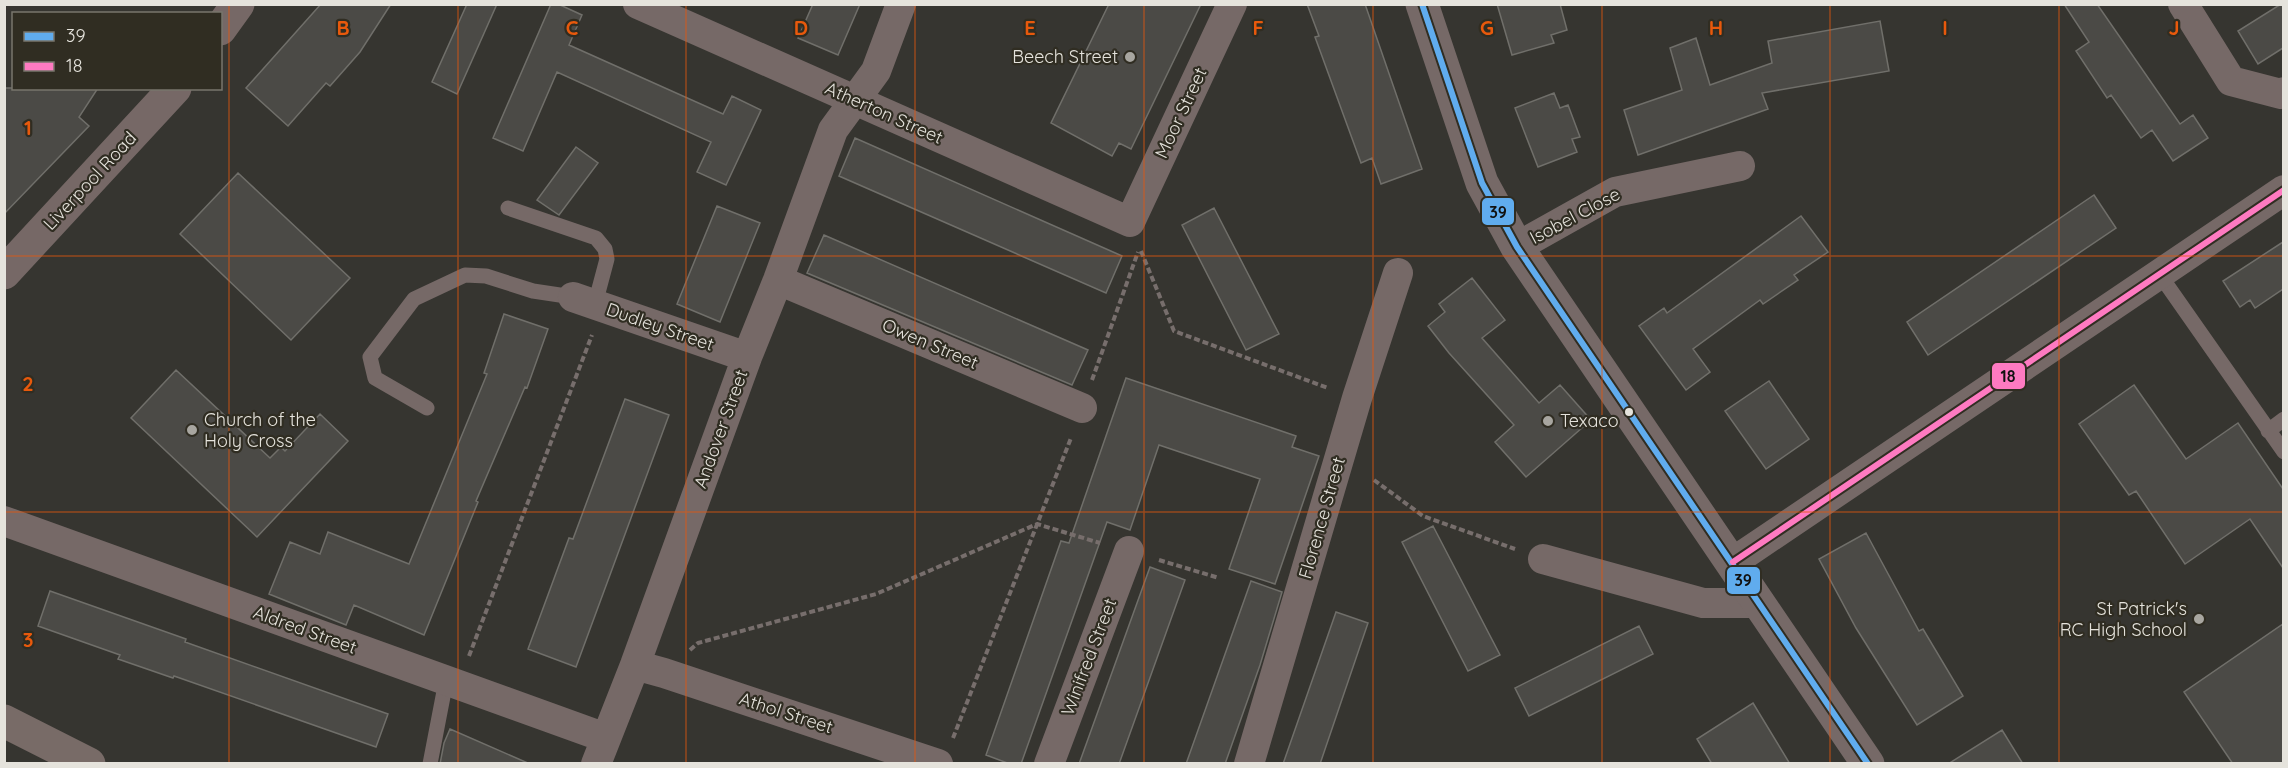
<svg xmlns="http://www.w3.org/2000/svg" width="2288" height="768" font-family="Quicksand,sans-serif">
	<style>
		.building { fill: #4b4a46; stroke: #706f6a; stroke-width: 1.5 }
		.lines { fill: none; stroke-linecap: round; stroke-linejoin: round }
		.path { stroke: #776e6c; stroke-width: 4; stroke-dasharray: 6 3; stroke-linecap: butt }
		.service { stroke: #766967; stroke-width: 15 }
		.minor { stroke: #766967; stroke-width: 30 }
		.tertiary { stroke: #766967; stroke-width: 33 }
		.secondary { stroke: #786b67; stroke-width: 33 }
		.primary { stroke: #766866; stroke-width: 33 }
		.bus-1-casing { stroke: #302d22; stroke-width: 10 }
		.bus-2-casing { stroke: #302d22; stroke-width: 10 }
		.bus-1 { stroke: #60acee; stroke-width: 6 }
		.bus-2 { stroke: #fe7ac1; stroke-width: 6 }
		.grid { fill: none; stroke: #e8590c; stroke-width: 1.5; stroke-opacity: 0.55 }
		.poi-dot { fill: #a8a6a0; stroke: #302d22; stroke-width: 2 }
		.bus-dot { fill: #e5e3dc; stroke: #302d22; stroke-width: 2 }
		.labels { text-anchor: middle; stroke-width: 4.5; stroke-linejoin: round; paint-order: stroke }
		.poi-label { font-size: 18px; fill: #e5e3dc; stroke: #302d22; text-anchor: end }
		.street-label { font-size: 18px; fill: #e5e3dc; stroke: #302d22 }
		.grid-label { font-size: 20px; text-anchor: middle; font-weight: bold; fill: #e8590c; stroke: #302d22; stroke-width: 4.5; stroke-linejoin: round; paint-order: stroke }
		.line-badge { stroke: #302d22; stroke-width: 2 }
		.pale-badge-label { font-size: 16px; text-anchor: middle; font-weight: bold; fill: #111 }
	</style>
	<rect width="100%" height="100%" fill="#363530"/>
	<path class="building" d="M 321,4 L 391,4 L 360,52 L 330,86 L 326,83 L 288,126 L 246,88 Z
		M 467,4 L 497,4 L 457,94 L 432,82 Z
		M 551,4 L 558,4 L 582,15 L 569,45 L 723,114 L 732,96 L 761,110 L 726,185 L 697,172 L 711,142 L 557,72 L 523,151 L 493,138 Z
		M 813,4 L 860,4 L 838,55 L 798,38 Z
		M 1109,4 L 1201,4 L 1131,149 L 1119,143 L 1112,156 L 1051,123 Z
		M 1307,4 L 1365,4 L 1422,169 L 1381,184 L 1372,158 L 1361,163 L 1315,37 L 1319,36 Z
		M 1497,4 L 1560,4 L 1567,30 L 1551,35 L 1554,43 L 1512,55 Z
		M 2064,4 L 2097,4 L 2180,124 L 2193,115 L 2208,138 L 2173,161 L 2152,130 L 2141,138 L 2111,95 L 2107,98 L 2076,51 L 2089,42 Z
		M 2281,4 L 2283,4 L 2283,48 L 2258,64 L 2238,31 Z
		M 1880,21 L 1889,71 L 1762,93 L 1768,109 L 1638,155 L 1624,110 L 1682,90 L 1670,48 L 1696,38 L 1710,85 L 1772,63 L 1768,41 Z
		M 4,88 L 98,88 L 79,117 L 89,126 L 4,214 Z
		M 1554,93 L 1560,108 L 1568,105 L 1580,137 L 1572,139 L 1577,152 L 1538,167 L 1515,108 Z
		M 855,138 L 1122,256 L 1106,293 L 839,176 Z
		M 576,147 L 598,163 L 559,215 L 537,200 Z
		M 238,173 L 350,278 L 291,340 L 180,234 Z
		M 2094,195 L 2116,228 L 1928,355 L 1907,322 Z
		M 717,206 L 760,223 L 720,322 L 677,304 Z
		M 1214,208 L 1279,334 L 1246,350 L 1182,225 Z
		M 1801,216 L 1828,252 L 1794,275 L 1798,280 L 1763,304 L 1760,300 L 1693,349 L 1710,372 L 1686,390 L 1639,326 L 1664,308 L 1667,313 Z
		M 824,235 L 1088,350 L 1072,385 L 807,273 Z
		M 2283,242 L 2283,289 L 2255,308 L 2250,300 L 2240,307 L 2223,281 Z
		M 1472,278 L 1505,320 L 1482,338 L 1539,403 L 1560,385 L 1591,420 L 1526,477 L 1495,442 L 1514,425 L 1449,353 L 1428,326 L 1445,312 L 1439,304 Z
		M 504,314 L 548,329 L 527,388 L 525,387 L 476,501 L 478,502 L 424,635 L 354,605 L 346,625 L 269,594 L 290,542 L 320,554 L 328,532 L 409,564 L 487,374 L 484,373 Z
		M 176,370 L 270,458 L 281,447 L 285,451 L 320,414 L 348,441 L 257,537 L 131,418 Z
		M 1126,378 L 1296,436 L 1292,447 L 1319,456 L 1275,584 L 1229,569 L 1260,479 L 1159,445 L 1130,530 L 1107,522 L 1021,764 L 1010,764 L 986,755 L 1061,541 L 1069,543 Z
		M 1769,381 L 1809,439 L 1766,469 L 1725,411 Z
		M 2134,385 L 2186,459 L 2238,423 L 2283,489 L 2283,568 L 2250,519 L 2185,564 L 2136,491 L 2129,495 L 2079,424 Z
		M 625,399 L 669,415 L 576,667 L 528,649 L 569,538 L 573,539 Z
		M 1433,526 L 1500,655 L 1468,671 L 1402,542 Z
		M 1866,533 L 1919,631 L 1923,629 L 1963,696 L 1917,725 L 1856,628 L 1819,559 Z
		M 1150,567 L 1185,580 L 1119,764 L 1079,764 Z
		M 1251,581 L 1282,592 L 1260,665 L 1225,764 L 1186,764 Z
		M 50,591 L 186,639 L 185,642 L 388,714 L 376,747 L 174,676 L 173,678 L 118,659 L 120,655 L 38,626 Z
		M 1336,612 L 1368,623 L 1320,764 L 1283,764 Z
		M 2283,624 L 2283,764 L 2233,764 L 2184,692 Z
		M 1639,626 L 1653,654 L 1529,716 L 1515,688 Z
		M 1753,703 L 1790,764 L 1712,764 L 1697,739 Z
		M 450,729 L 530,764 L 440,764 L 444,743 Z
		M 2002,730 L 2023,764 L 1948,764 Z"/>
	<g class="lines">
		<path class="path" d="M 1141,251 L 1174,331 L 1328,388
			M 1092,380 L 1138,252
			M 1374,480 L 1423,516 L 1515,549
			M 1159,560 L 1219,578
			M 690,650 L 698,643 L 876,594 L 1037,524 L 1100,543
			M 469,656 L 592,335
			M 953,738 L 1071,438
			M 4,763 L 6,764"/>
		<path class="service" d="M 508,208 L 596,238 L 605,249 L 607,259 L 595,304
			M 2160,275 L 2284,452
			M 427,408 L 375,378 L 370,357 L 414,299 L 465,275 L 486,276 L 533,291 L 573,297
			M 2268,431 L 2284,419
			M 430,764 L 446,681"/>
		<path class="minor" d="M 638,4 L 1130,222 L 1232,4
			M 2183,4 L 2231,81 L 2281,94 L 2284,92
			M 1517,247 L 1615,192 L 1740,166
			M 778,280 L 1082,408
			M 573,297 L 747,357
			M 4,521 L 606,738
			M 1543,559 L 1703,603 L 1760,603
			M 1733,562 L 2284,190
			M 635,665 L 664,673 L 938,764
			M 596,764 L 635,665 L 747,357 L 778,280 L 833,130 L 876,71 L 901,4
			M 1049,764 L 1129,551
			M 1249,764 L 1357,398 L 1398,273"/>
		<path class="tertiary" d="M 1422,4 L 1482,183 L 1517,247 L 1868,764"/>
		<path class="secondary" d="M 4,721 L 89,764"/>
		<path class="primary" d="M 220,29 L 238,4
			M 4,273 L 175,88"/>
		<g class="bus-1-casing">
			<path id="bus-1" d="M 1422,4 L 1482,183 L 1517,247 L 1868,764"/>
		</g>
		<g class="bus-2-casing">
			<path id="bus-2" d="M 1733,562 L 2284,190"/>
		</g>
		<use href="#bus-1" class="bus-1"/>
		<use href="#bus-2" class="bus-2"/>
	</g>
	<path class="grid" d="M 229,4 L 229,764M 458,4 L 458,764M 686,4 L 686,764M 915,4 L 915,764M 1144,4 L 1144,764M 1373,4 L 1373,764M 1602,4 L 1602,764M 1830,4 L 1830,764M 2059,4 L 2059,764M 4,256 L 2284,256M 4,512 L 2284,512"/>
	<g class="poi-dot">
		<circle cx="1130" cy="57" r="6"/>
		<circle cx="1548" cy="421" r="6"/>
		<circle cx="192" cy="430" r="6"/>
		<circle cx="2199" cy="619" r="6"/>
	</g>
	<circle class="bus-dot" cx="1629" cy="412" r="5"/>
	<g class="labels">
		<g class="poi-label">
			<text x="1118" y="63">Beech Street</text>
			<text x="204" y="426" text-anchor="start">Church of the<tspan x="204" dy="21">Holy Cross</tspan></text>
			<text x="1560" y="427" text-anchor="start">Texaco</text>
			<text x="2187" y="615">St Patrick's<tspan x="2187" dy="21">RC High School</tspan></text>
		</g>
		<g class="street-label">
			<text transform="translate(884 113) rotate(24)" y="6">Atherton Street</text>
			<text transform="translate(1181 113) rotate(-65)" y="6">Moor Street</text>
			<text transform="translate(90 181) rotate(-47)" y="6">Liverpool Road</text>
			<text transform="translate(1575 216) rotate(-28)" y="6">Isobel Close</text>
			<text transform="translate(660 327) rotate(19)" y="6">Dudley Street</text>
			<text transform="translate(930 344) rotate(23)" y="6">Owen Street</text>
			<text transform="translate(721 429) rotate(-70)" y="6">Andover Street</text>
			<text transform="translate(1322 518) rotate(-74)" y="6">Florence Street</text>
			<text transform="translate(305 630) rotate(20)" y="6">Aldred Street</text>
			<text transform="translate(1089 657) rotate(-69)" y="6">Winifred Street</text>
			<text transform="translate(786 713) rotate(18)" y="6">Athol Street</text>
		</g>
	</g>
	<g class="grid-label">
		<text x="343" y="35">B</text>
		<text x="572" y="35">C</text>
		<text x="801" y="35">D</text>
		<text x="1030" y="35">E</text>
		<text x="1258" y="35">F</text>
		<text x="1487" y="35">G</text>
		<text x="1716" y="35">H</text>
		<text x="1945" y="35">I</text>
		<text x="2174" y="35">J</text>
		<text x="28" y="135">1</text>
		<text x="28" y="391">2</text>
		<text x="28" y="647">3</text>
	</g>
	<g class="line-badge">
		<rect x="1481" y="197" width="34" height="29" rx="6" fill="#60acee"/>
		<rect x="1991" y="362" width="35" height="28" rx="6" fill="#fe7ac1"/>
		<rect x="1726" y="566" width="35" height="29" rx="6" fill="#60acee"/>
	</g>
	<g class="pale-badge-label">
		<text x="1498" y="218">39</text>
		<text x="2008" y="382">18</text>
		<text x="1743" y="586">39</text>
	</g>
	<rect width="2288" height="768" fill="none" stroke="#e5e3dc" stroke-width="12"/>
	<rect x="12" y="12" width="210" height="78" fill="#302d22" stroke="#78766c" stroke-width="1.5"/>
	<rect x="24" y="32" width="30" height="9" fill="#60acee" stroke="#78766c" stroke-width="1.5"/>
	<text x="66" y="42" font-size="18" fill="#e5e3dc">39</text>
	<rect x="24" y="62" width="30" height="9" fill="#fe7ac1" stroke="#78766c" stroke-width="1.5"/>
	<text x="66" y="72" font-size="18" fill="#e5e3dc">18</text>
</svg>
